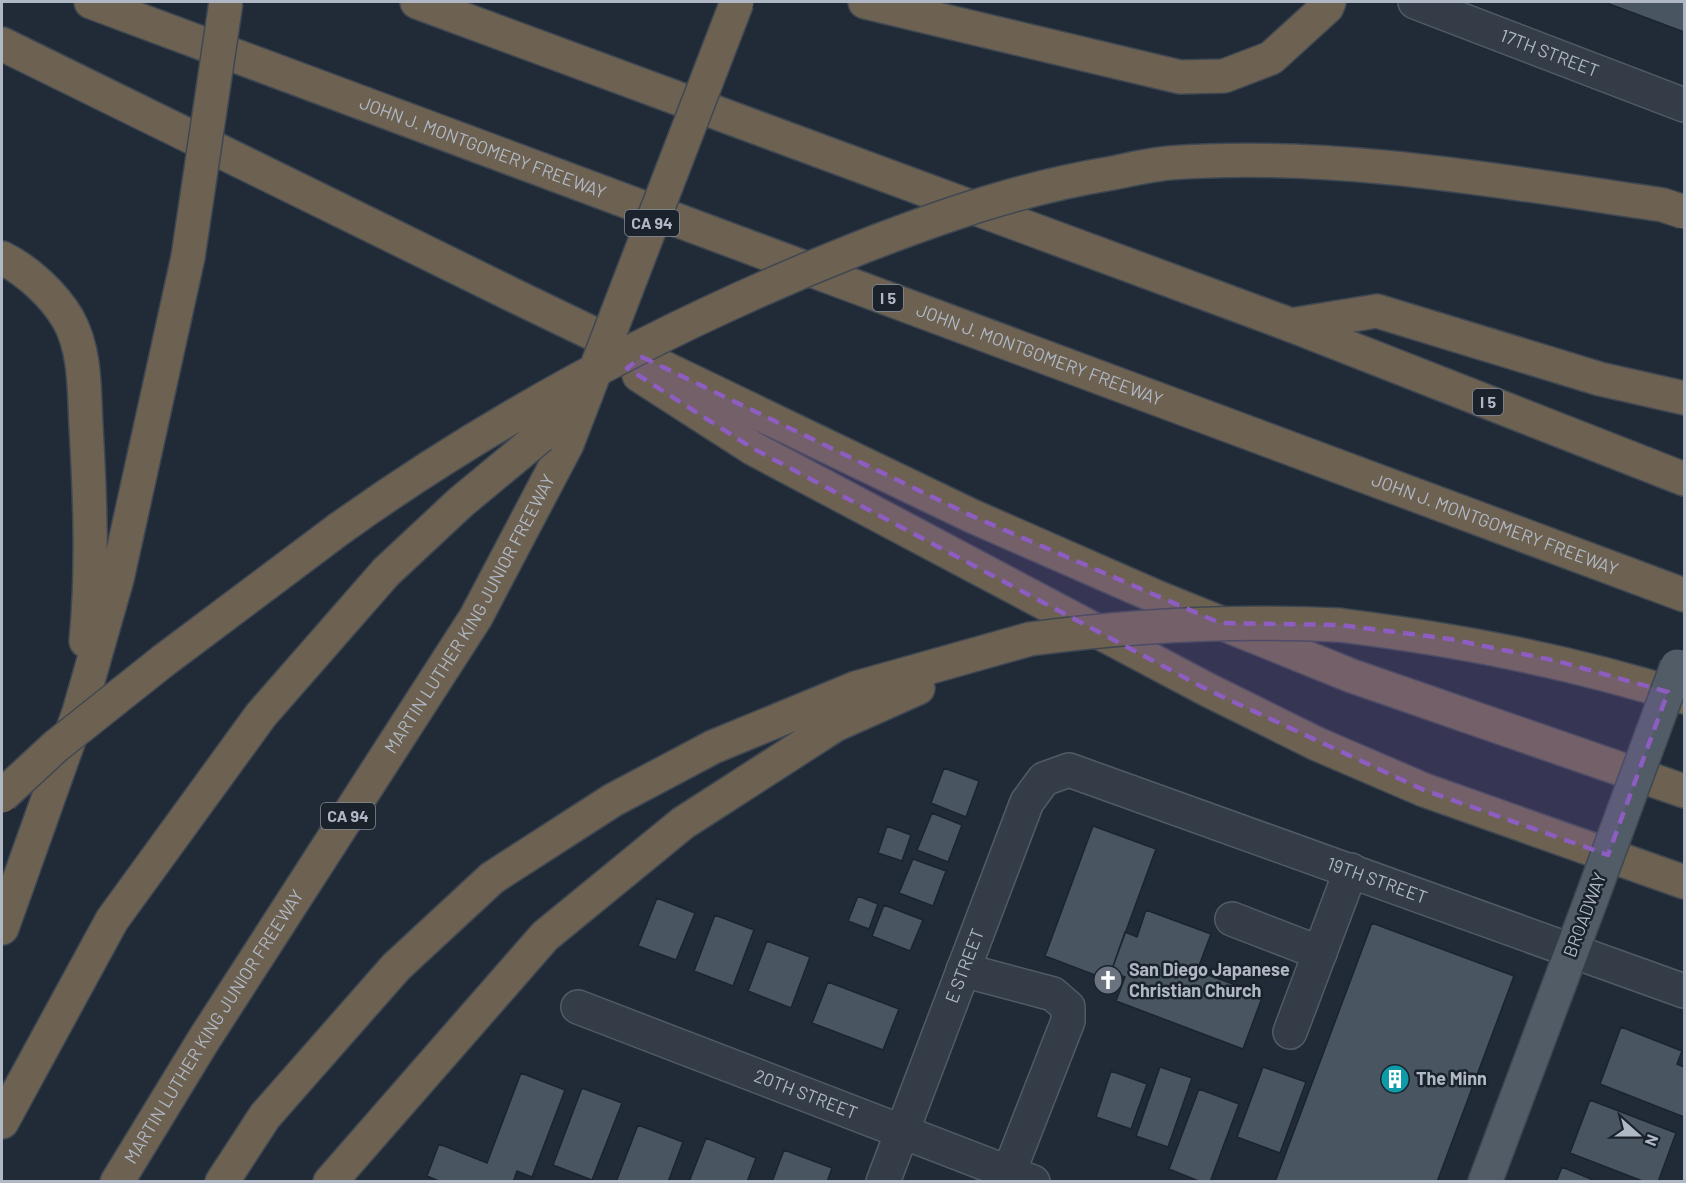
<svg xmlns="http://www.w3.org/2000/svg" width="1686" height="1183" font-family="Barlow,sans-serif">
	<style>
		.building { fill: #495662; stroke: #1c242e; stroke-width: 1.5 }
		.lines { fill: none; stroke-linecap: round; stroke-linejoin: round }
		.minor-casing { stroke: #525b65; stroke-width: 36 }
		.major-casing { stroke: #3e4651; stroke-width: 36 }
		.highway-casing { stroke: #3f4852; stroke-width: 36 }
		.minor { stroke: #343d47; stroke-width: 33 }
		.major { stroke: #525c67; stroke-width: 33 }
		.highway { stroke: #6d6152; stroke-width: 33 }
		.major-bridge-casing { stroke: #3e4651; stroke-width: 36; stroke-linecap: butt }
		.highway-bridge-casing { stroke: #3f4852; stroke-width: 36; stroke-linecap: butt }
		.major-bridge { stroke: #525c67; stroke-width: 33 }
		.highway-bridge { stroke: #6d6152; stroke-width: 33 }
		.marked { fill: #8d5dc1; fill-opacity: 0.2; stroke: #8d5dc1; stroke-width: 4.5; stroke-dasharray: 12 8; stroke-linejoin: round }
		.labels { text-anchor: middle; stroke-width: 5; stroke-linejoin: round; paint-order: stroke }
		.shield { fill: #1a222c; stroke: #828b96; stroke-width: 1.5 }
		.shield-label { font-size: 16px; font-weight: bold; fill: #afb8c4 }
		.street-label { font-size: 18px; fill: #afb8c4; stroke: #1a222c }
		.poi-label { font-size: 18px; font-weight: bold; fill: #afb8c4; stroke: #1a222c; text-anchor: start }
	</style>
	<rect width="100%" height="100%" fill="#212b37"/>
	<path class="building" d="M 1604,2 L 1684,2 L 1684,32 Z
		M 944,768 L 979,781 L 966,817 L 931,803 Z
		M 932,813 L 962,825 L 948,862 L 917,850 Z
		M 887,826 L 911,835 L 902,861 L 878,853 Z
		M 1093,826 L 1156,849 L 1108,980 L 1045,956 Z
		M 913,859 L 946,871 L 933,906 L 899,893 Z
		M 858,896 L 878,904 L 869,929 L 848,921 Z
		M 657,898 L 695,913 L 676,960 L 638,946 Z
		M 884,905 L 923,920 L 910,951 L 872,936 Z
		M 1146,910 L 1211,934 L 1197,971 L 1263,995 L 1243,1049 L 1116,1001 L 1125,977 L 1111,972 L 1125,932 L 1137,937 Z
		M 715,915 L 754,930 L 733,986 L 694,971 Z
		M 1372,923 L 1514,976 L 1437,1182 L 1275,1182 Z
		M 767,941 L 810,957 L 791,1008 L 748,991 Z
		M 828,982 L 899,1009 L 883,1050 L 812,1023 Z
		M 1621,1027 L 1682,1051 L 1677,1064 L 1684,1067 L 1684,1117 L 1600,1084 Z
		M 1160,1067 L 1192,1078 L 1168,1147 L 1136,1136 Z
		M 1263,1067 L 1306,1082 L 1280,1153 L 1237,1137 Z
		M 1111,1071 L 1147,1084 L 1131,1129 L 1096,1117 Z
		M 521,1073 L 565,1090 L 532,1177 L 517,1171 L 513,1182 L 441,1182 L 427,1176 L 439,1144 L 487,1163 Z
		M 582,1088 L 622,1103 L 592,1180 L 553,1165 Z
		M 1199,1089 L 1239,1104 L 1210,1182 L 1201,1182 L 1169,1169 Z
		M 1590,1100 L 1676,1133 L 1658,1182 L 1645,1182 L 1570,1153 Z
		M 638,1125 L 683,1142 L 668,1182 L 616,1182 Z
		M 706,1138 L 756,1158 L 747,1182 L 689,1182 Z
		M 784,1150 L 832,1168 L 827,1182 L 772,1182 Z
		M 1562,1167 L 1598,1182 L 1556,1182 Z"/>
	<g class="lines">
		<g class="minor-casing">
			<g id="minor">
				<path id="s1" d="M 1415,2 L 1684,105"/>
				<path d="M 1232,919 L 1320,953"/>
				<path d="M 963,970 L 1053,994 L 1068,1007 L 1068,1021 L 1009,1172"/>
				<path id="s2" d="M 578,1007 L 1033,1182"/>
				<path d="M 1290,1032 L 1351,870"/>
				<path id="s3" d="M 883,1182 L 1027,802 L 1044,779 L 1069,770 L 1684,991"/>
			</g>
		</g>
		<g class="major-casing">
			<path id="major" d="M 1485,1182 L 1591,900"/>
		</g>
		<g class="highway-casing">
			<g id="highway">
				<path id="s4" d="M 91,2 L 1684,595"/>
				<path d="M 417,2 L 1291,325 L 1684,479"/>
				<path d="M 865,2 L 1180,77 L 1224,76 L 1271,58 L 1327,7 L 1329,2"/>
				<path d="M 2,44 L 521,299 L 972,516 L 1159,598 L 1352,676 L 1684,791"/>
				<path d="M 2,258 C 27,270 54,295 68,319 C 86,351 84,391 86,426 C 90,497 93,570 86,641"/>
				<path d="M 1291,325 L 1377,311 L 1600,379 L 1684,398"/>
				<path d="M 639,375 L 754,449 L 1208,690 L 1317,744 L 1424,790 L 1684,882"/>
				<path d="M 1339,625 C 1459,640 1569,661 1684,697"/>
				<path d="M 163,661 L 339,529"/>
				<path d="M 2,928 L 79,712 L 117,579 L 188,257"/>
				<path d="M 2,1122 L 112,920 L 261,715 L 386,572"/>
				<path id="s5" d="M 117,1182 L 203,1041 L 476,617 L 567,444"/>
				<path d="M 222,1182 L 265,1116 L 396,967 L 492,878 L 613,800 L 713,747 L 856,688 L 1030,639"/>
				<path d="M 330,1182 L 545,936 L 683,823 L 835,725 L 918,688"/>
			</g>
		</g>
		<use href="#minor" class="minor"/>
		<use href="#major" class="major"/>
		<use href="#highway" class="highway"/>
		<g class="major-bridge-casing">
			<path id="major-bridge" d="M 1591,900 L 1677,666"/>
		</g>
		<g class="highway-bridge-casing">
			<path id="highway-bridge" d="M 188,257 L 226,2
				M 567,444 L 737,2
				M 339,529 C 500,414 678,320 862,247 C 944,215 1026,187 1113,173 C 1131,169 1150,165 1169,163 C 1334,151 1500,181 1663,205 L 1684,212
				M 386,572 L 461,502 L 584,400
				M 1030,639 C 1133,625 1235,620 1339,625
				M 2,796 L 56,746 L 163,661"/>
		</g>
		<use href="#major-bridge" class="major-bridge"/>
		<use href="#highway-bridge" class="highway-bridge"/>
	</g>
	<path class="marked" d="M 642,357 L 972,516 L 1220,623 L 1339,625 L 1450,639 L 1557,661 L 1668,692 L 1608,855 L 1424,790 L 1208,690 L 754,449 L 627,368 Z"/>
	<defs>
		<g id="church-disc" transform="scale(1.5)"><circle r="9.5" fill="#6b7280" stroke="#1a222c"/><path d="M-1.2-6h2.4v3.5h3.3v2.4h-3.3V6h-2.4V-.1h-3.3v-2.4h3.3Z" fill="#fff"/></g>
		<g id="building-disc" transform="scale(1.5)"><circle r="9.5" fill="#0f9aa8" stroke="#1a222c"/><path d="M-4-6H4V6H1V3H-1V6H-4ZM-2.5-4.3h1.7v1.8h-1.7ZM.8-4.3h1.7v1.8H.8ZM-2.5-1h1.7V.8h-1.7ZM.8-1h1.7V.8H.8Z" fill="#fff"/></g>
	</defs>
	<g fill-rule="evenodd">
		<use href="#church-disc" x="1108" y="980"/>
		<use href="#building-disc" x="1395" y="1079"/>
	</g>
	<g class="labels">
		<g class="shield">
			<rect x="625" y="210" width="54" height="26" rx="4.5"/>
			<rect x="873" y="285" width="30" height="26" rx="4.5"/>
			<rect x="1473" y="389" width="30" height="26" rx="4.5"/>
			<rect x="321" y="803" width="54" height="26" rx="4.5"/>
		</g>
		<g class="shield-label">
			<text x="652" y="229">CA 94</text>
			<text x="888" y="304">I 5</text>
			<text x="1488" y="408">I 5</text>
			<text x="348" y="822">CA 94</text>
		</g>
		<g class="street-label">
			<text dy="6" stroke="none"><textPath href="#s1" startOffset="144">17TH STREET</textPath></text>
			<text dy="6" stroke="none"><textPath href="#s4" startOffset="418">JOHN J. MONTGOMERY FREEWAY</textPath></text>
			<text dy="6" stroke="none"><textPath href="#s4" startOffset="1012">JOHN J. MONTGOMERY FREEWAY</textPath></text>
			<text dy="6" stroke="none"><textPath href="#s4" startOffset="1498">JOHN J. MONTGOMERY FREEWAY</textPath></text>
			<text dy="6" stroke="none"><textPath href="#s5" startOffset="669">MARTIN LUTHER KING JUNIOR FREEWAY</textPath></text>
			<text dy="6" stroke="none"><textPath href="#s3" startOffset="789">19TH STREET</textPath></text>
			<text transform="translate(1585 915) rotate(-69)" y="6">BROADWAY</text>
			<text dy="6" stroke="none"><textPath href="#s3" startOffset="231">E STREET</textPath></text>
			<text dy="6" stroke="none"><textPath href="#s5" startOffset="183">MARTIN LUTHER KING JUNIOR FREEWAY</textPath></text>
			<text dy="6" stroke="none"><textPath href="#s2" startOffset="244">20TH STREET</textPath></text>
		</g>
		<g class="poi-label">
			<text x="1129" y="976">San Diego Japanese<tspan x="1129" dy="21">Christian Church</tspan></text>
			<text x="1416" y="1085">The Minn</text>
		</g>
	</g>
	<rect width="1686" height="1183" fill="none" stroke="#afb8c4" stroke-width="6"/>
	<g transform="translate(1638 1135) rotate(111)" stroke="#1a222c" stroke-width="4.5" paint-order="stroke">
	<path d="M0-4.5L10 22L0 15L-10 22Z" fill="#afb8c4"/>
	<text y="-9" font-size="16" font-weight="bold" text-anchor="middle" fill="#afb8c4">N</text>
	</g>
</svg>
